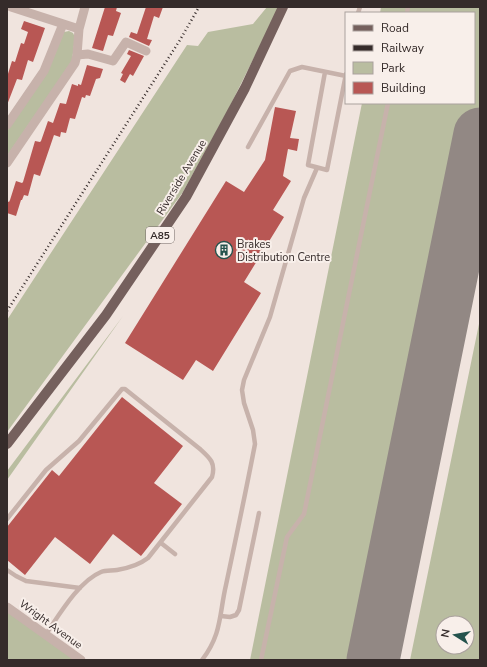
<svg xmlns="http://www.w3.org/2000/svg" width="487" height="667" font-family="'Nunito Sans',sans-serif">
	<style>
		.green { fill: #b9bda0; fill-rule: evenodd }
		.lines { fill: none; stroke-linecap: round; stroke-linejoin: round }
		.runway { stroke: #928884; stroke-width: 53 }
		.building { fill: #b85754 }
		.service { stroke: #c7b2ab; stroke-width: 4.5 }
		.minor { stroke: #c7b2ab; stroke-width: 9 }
		.primary { stroke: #75605d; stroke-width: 10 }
		.rail { stroke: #352b2a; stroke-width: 2.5; stroke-dasharray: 1 3; stroke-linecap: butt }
		.labels { text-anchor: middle; stroke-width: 4; stroke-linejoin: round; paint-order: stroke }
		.shield { fill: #f8efea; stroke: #706664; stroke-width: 1 }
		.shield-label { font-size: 10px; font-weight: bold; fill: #352b2a }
		.street-label { font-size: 11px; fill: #352b2a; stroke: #f8efea }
		.poi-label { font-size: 11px; fill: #352b2a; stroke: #f8efea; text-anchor: start }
	</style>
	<rect width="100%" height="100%" fill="#f0e4de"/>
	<path class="green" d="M 267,7 L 279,7 L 228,110 L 183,192 L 7,432 L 7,320 L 187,45 L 198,46 L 208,32 L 253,24 Z
		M 381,7 L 480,7 L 480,136 L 459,237 L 447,245 L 444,251 L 439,276 L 447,292 L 413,462 L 399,472 L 392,505 L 401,507 L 402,513 L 374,660 L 250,660 L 362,103 L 474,103 L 474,13 L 380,13 Z
		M 69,31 L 73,33 L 75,37 L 72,61 L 7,156 L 7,131 L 47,73 L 64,32 Z
		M 123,316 L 7,480 L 7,471 Z
		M 480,319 L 480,660 L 410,660 ZM 443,623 L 467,623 L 467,647 L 443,647 Z
		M 7,607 L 81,660 L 7,660 Z"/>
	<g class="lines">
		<path class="runway" d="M 373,660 L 480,134"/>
	</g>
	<path class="building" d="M 105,7 L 117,7 L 116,11 L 121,13 L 113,36 L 108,35 L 103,51 L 92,48 Z
		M 146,7 L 163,7 L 159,18 L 154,16 L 147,39 L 152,40 L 149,46 L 129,37 L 131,32 L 137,34 Z
		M 24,21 L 45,28 L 33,62 L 28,60 L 22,80 L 17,79 L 7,105 L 7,77 L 12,61 L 15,62 L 21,43 L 24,44 L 28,32 L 21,29 Z
		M 129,50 L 144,56 L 133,76 L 130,74 L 125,83 L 120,80 L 123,74 L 121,73 L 131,56 L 127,54 Z
		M 87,65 L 103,69 L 100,78 L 96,79 L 90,96 L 86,95 L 85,98 L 82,97 L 75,119 L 70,118 L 66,133 L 61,132 L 60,137 L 54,135 L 40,176 L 34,174 L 28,196 L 24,195 L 22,200 L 21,200 L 16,216 L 7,213 L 7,201 L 9,202 L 10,200 L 16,181 L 22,183 L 23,182 L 35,141 L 40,142 L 41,141 L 48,121 L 53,123 L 60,103 L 66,104 L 72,84 L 78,86 L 78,84 L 81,85 Z
		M 275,107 L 296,111 L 290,138 L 299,139 L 297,151 L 288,149 L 283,176 L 291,181 L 273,210 L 284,217 L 244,282 L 261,293 L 213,371 L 196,360 L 183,380 L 125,343 L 226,181 L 244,192 L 265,160 Z
		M 122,397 L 183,446 L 154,483 L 182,504 L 141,556 L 113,534 L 90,564 L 55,537 L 25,575 L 7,560 L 7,527 L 52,470 L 59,476 Z"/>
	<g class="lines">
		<path class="service" d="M 358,13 L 360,7
			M 407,13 L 408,7
			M 325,72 L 308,165 L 327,170 L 346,74
			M 248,147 L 290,71 L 302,67 L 346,76
			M 7,519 L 46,470 L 79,441 L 122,389 L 125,389 L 200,449 C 210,458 216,463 212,477 L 148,558 C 139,565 129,568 117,570 C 112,571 106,570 101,572 C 79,581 59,615 46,634
			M 161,543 L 175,554
			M 7,570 L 16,576 L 26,581 L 80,588
			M 221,616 L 230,617 L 236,615 L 239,610 L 259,513
			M 202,660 C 222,634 219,615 226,585 C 236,538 246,491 255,444 L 253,430 L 244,403 L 242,390 L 244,380 L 270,317 L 304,198 L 317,168
			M 261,660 L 287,537 L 304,514 L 388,103"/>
		<path class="minor" d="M 11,7 L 79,29
			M 77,55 L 88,54 L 113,61 L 126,42 L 146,51
			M 7,125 L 44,71 L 63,24
			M 7,163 L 75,63 L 77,55 L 79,29 L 85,7
			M 7,607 L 81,660"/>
		<path class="primary" d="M 7,444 L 106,315 L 186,197 L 245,88 L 283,7"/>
		<path class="rail" d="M 7,311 L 180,40 L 199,7"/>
	</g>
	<defs>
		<g id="building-ring" transform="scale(0.9)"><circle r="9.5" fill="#f8efea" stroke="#24524c" stroke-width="1.5"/><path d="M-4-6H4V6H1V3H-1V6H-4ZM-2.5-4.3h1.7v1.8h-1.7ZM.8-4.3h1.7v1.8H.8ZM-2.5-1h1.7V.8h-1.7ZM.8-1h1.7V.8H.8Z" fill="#24524c"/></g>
	</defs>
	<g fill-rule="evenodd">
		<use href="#building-ring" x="224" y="250"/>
	</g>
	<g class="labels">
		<rect class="shield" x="146" y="227" width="28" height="16" rx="3"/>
		<g class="shield-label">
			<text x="160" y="239">A85</text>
		</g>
		<g class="street-label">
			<text transform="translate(181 177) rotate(-59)" y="4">Riverside Avenue</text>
			<text transform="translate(51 624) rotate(36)" y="4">Wright Avenue</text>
		</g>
		<g class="poi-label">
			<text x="237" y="248">Brakes<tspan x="237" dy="13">Distribution Centre</tspan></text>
		</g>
	</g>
	<rect width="487" height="667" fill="none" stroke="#352b2a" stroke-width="16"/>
	<rect x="345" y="12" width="130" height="92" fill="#f8efea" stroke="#aaa19d"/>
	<rect x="353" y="25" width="20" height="6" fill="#75605d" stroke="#aaa19d"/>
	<text x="381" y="32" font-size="12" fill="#352b2a">Road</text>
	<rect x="353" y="45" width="20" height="6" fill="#352b2a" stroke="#aaa19d"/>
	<text x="381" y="52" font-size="12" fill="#352b2a">Railway</text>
	<rect x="353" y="62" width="20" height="12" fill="#b9bda0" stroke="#aaa19d"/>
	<text x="381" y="72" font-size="12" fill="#352b2a">Park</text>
	<rect x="353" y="82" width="20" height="12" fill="#b85754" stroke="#aaa19d"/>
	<text x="381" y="92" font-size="12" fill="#352b2a">Building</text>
	<g transform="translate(455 635) rotate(281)"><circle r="19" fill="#f8efea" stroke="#aaa19d"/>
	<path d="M0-3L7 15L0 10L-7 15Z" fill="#24524c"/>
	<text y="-6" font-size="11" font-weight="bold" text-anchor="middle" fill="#352b2a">N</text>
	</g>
</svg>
